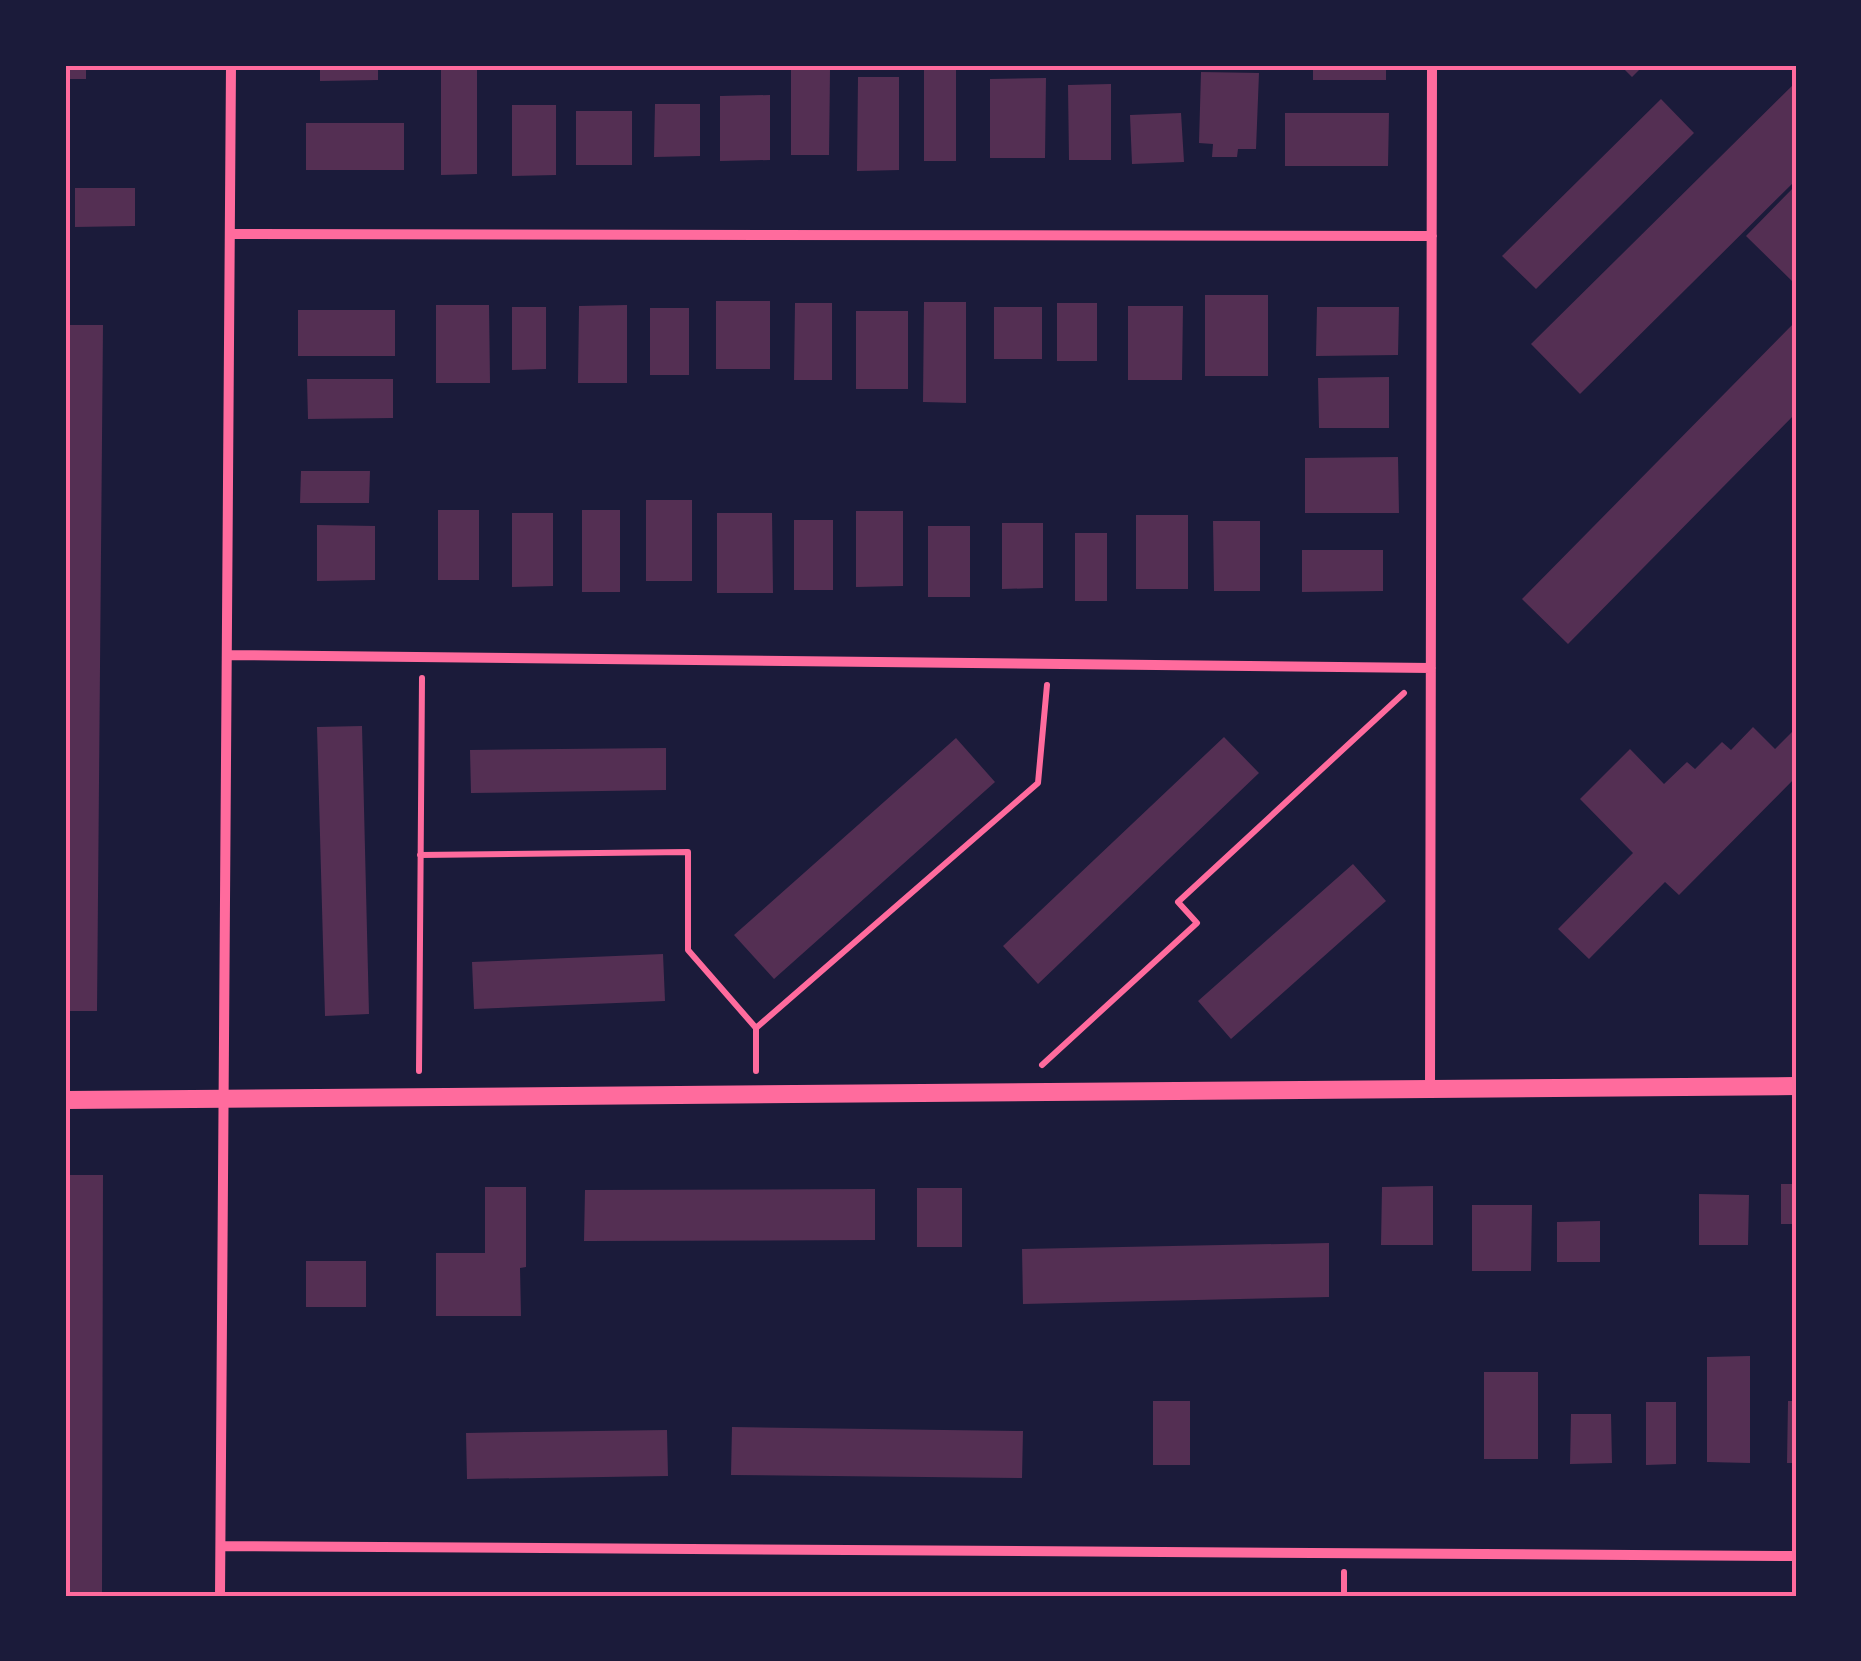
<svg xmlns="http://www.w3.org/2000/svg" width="1861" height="1661" font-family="'Public Sans',sans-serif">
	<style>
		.building { fill: #542f53 }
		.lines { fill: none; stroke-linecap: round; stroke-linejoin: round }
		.path { stroke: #ff6b9d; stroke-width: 6 }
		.minor { stroke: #ff6b9d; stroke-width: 10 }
		.tertiary { stroke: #ff6b9d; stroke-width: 18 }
		.neatline { fill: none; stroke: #ff6b9d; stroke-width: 4 }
	</style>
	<rect width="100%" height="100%" fill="#1b1b3a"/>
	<path class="building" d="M 65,65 L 86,65 L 86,79 L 65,79 Z
		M 320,65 L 378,65 L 378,80 L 320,81 Z
		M 956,65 L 956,161 L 924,161 L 924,66 Z
		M 1313,65 L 1386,65 L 1386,80 L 1313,80 Z
		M 1620,65 L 1644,65 L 1632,77 Z
		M 441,70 L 477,70 L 477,174 L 441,175 Z
		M 791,70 L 830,70 L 829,155 L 791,155 Z
		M 1201,72 L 1259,73 L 1256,149 L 1238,149 L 1237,157 L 1212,157 L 1213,144 L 1199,143 Z
		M 858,77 L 899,77 L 899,170 L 857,171 Z
		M 1046,78 L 1045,158 L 990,158 L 990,79 Z
		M 1796,82 L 1796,180 L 1580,394 L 1531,344 Z
		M 1111,84 L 1111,160 L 1069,160 L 1068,85 Z
		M 770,95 L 770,160 L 720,161 L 720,96 Z
		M 1661,99 L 1694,133 L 1536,289 L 1502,256 Z
		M 655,104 L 700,104 L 700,156 L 654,157 Z
		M 512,105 L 556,105 L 556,175 L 512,176 Z
		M 576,111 L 632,111 L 632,165 L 576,165 Z
		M 1181,113 L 1184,162 L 1132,164 L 1130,115 Z
		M 1285,113 L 1389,113 L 1388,166 L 1285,166 Z
		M 306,123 L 404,123 L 404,170 L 306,170 Z
		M 1796,185 L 1796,285 L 1746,236 Z
		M 75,188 L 135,188 L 135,226 L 75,227 Z
		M 1205,295 L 1268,295 L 1268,376 L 1205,376 Z
		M 716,301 L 770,301 L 770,369 L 716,369 Z
		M 924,302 L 966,302 L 966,403 L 923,402 Z
		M 795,303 L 832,303 L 832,380 L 794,380 Z
		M 1057,303 L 1097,303 L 1097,361 L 1057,361 Z
		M 436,305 L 489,305 L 490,383 L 436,383 Z
		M 627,305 L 627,383 L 578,383 L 579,306 Z
		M 1128,306 L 1183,306 L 1182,380 L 1128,380 Z
		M 512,307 L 546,307 L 546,369 L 512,370 Z
		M 994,307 L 1042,307 L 1042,359 L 994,359 Z
		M 1317,307 L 1399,307 L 1398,355 L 1316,356 Z
		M 650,308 L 689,308 L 689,375 L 650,375 Z
		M 298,310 L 395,310 L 395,356 L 298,356 Z
		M 856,311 L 908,311 L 908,389 L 856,389 Z
		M 1796,321 L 1796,413 L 1568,644 L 1522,599 Z
		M 65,325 L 103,325 L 97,1011 L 65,1011 Z
		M 1389,377 L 1389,428 L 1319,428 L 1318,378 Z
		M 307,379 L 393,379 L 393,418 L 308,419 Z
		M 1398,457 L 1399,513 L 1305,513 L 1305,458 Z
		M 301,471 L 370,471 L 369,503 L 300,503 Z
		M 646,500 L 692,500 L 692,581 L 646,581 Z
		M 438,510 L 479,510 L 479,580 L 438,580 Z
		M 582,510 L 620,510 L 620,592 L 582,592 Z
		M 856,511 L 903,511 L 903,586 L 856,587 Z
		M 512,513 L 553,513 L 553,586 L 512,587 Z
		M 717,513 L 772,513 L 773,593 L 717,593 Z
		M 1136,515 L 1188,515 L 1188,589 L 1136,589 Z
		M 794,520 L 833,520 L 833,590 L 794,590 Z
		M 1213,521 L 1260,521 L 1260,591 L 1214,591 Z
		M 1002,523 L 1043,523 L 1043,588 L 1002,589 Z
		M 317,525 L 375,526 L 375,580 L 317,581 Z
		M 928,526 L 970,526 L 970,597 L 928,597 Z
		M 1075,533 L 1107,533 L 1107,601 L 1075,601 Z
		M 1302,550 L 1383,550 L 1383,591 L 1302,592 Z
		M 362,726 L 369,1014 L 325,1016 L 317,727 Z
		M 1753,727 L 1775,749 L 1796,728 L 1796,777 L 1679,895 L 1665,882 L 1589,959 L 1558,929 L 1633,853 L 1580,799 L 1630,749 L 1664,784 L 1687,762 L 1695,769 L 1722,742 L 1731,750 Z
		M 1224,737 L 1259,773 L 1038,984 L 1003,946 Z
		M 956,738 L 995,782 L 774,979 L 734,935 Z
		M 666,748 L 666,790 L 471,793 L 470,750 Z
		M 1353,864 L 1386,901 L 1231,1039 L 1198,1001 Z
		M 663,954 L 665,1001 L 474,1009 L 472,962 Z
		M 65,1175 L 103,1175 L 102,1596 L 65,1596 Z
		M 1781,1184 L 1796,1184 L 1796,1224 L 1781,1224 Z
		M 1433,1186 L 1433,1245 L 1381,1245 L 1382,1187 Z
		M 485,1187 L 526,1187 L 526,1267 L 520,1268 L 521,1316 L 436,1316 L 436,1253 L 485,1253 Z
		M 917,1188 L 962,1188 L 962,1247 L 917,1247 Z
		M 875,1189 L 875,1240 L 584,1241 L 585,1190 Z
		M 1699,1194 L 1749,1195 L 1748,1245 L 1699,1245 Z
		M 1472,1205 L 1532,1205 L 1531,1271 L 1472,1271 Z
		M 1600,1221 L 1600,1262 L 1557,1262 L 1557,1222 Z
		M 1329,1243 L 1329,1297 L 1023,1304 L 1022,1249 Z
		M 306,1261 L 366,1261 L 366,1307 L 306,1307 Z
		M 1750,1356 L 1750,1463 L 1707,1462 L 1707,1357 Z
		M 1484,1372 L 1538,1372 L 1538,1459 L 1484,1459 Z
		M 1153,1401 L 1190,1401 L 1190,1465 L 1153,1465 Z
		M 1788,1401 L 1796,1401 L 1796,1463 L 1787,1463 Z
		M 1646,1402 L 1676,1402 L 1676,1464 L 1646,1465 Z
		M 1571,1414 L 1611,1414 L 1612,1463 L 1570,1464 Z
		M 732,1427 L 1023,1431 L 1022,1478 L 731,1475 Z
		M 667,1430 L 668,1476 L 467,1479 L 466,1433 Z"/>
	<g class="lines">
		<path class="path" d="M 420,855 L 688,852 L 688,950 L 756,1028 L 1038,783 L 1047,685
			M 756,1028 L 756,1071
			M 1042,1065 L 1197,923 L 1178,902 L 1404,693
			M 419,1071 L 422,678
			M 1344,1596 L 1344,1572"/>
		<path class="minor" d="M 230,234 L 1432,236
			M 227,655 L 1431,668
			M 1430,1089 L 1432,65
			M 221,1546 L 1796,1556
			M 220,1596 L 231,65"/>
		<path class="tertiary" d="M 65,1100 L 1796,1086"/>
	</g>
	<rect width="1861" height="1661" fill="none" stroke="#1b1b3a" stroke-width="135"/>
	<rect x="68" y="68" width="1726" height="1526" class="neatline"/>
</svg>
